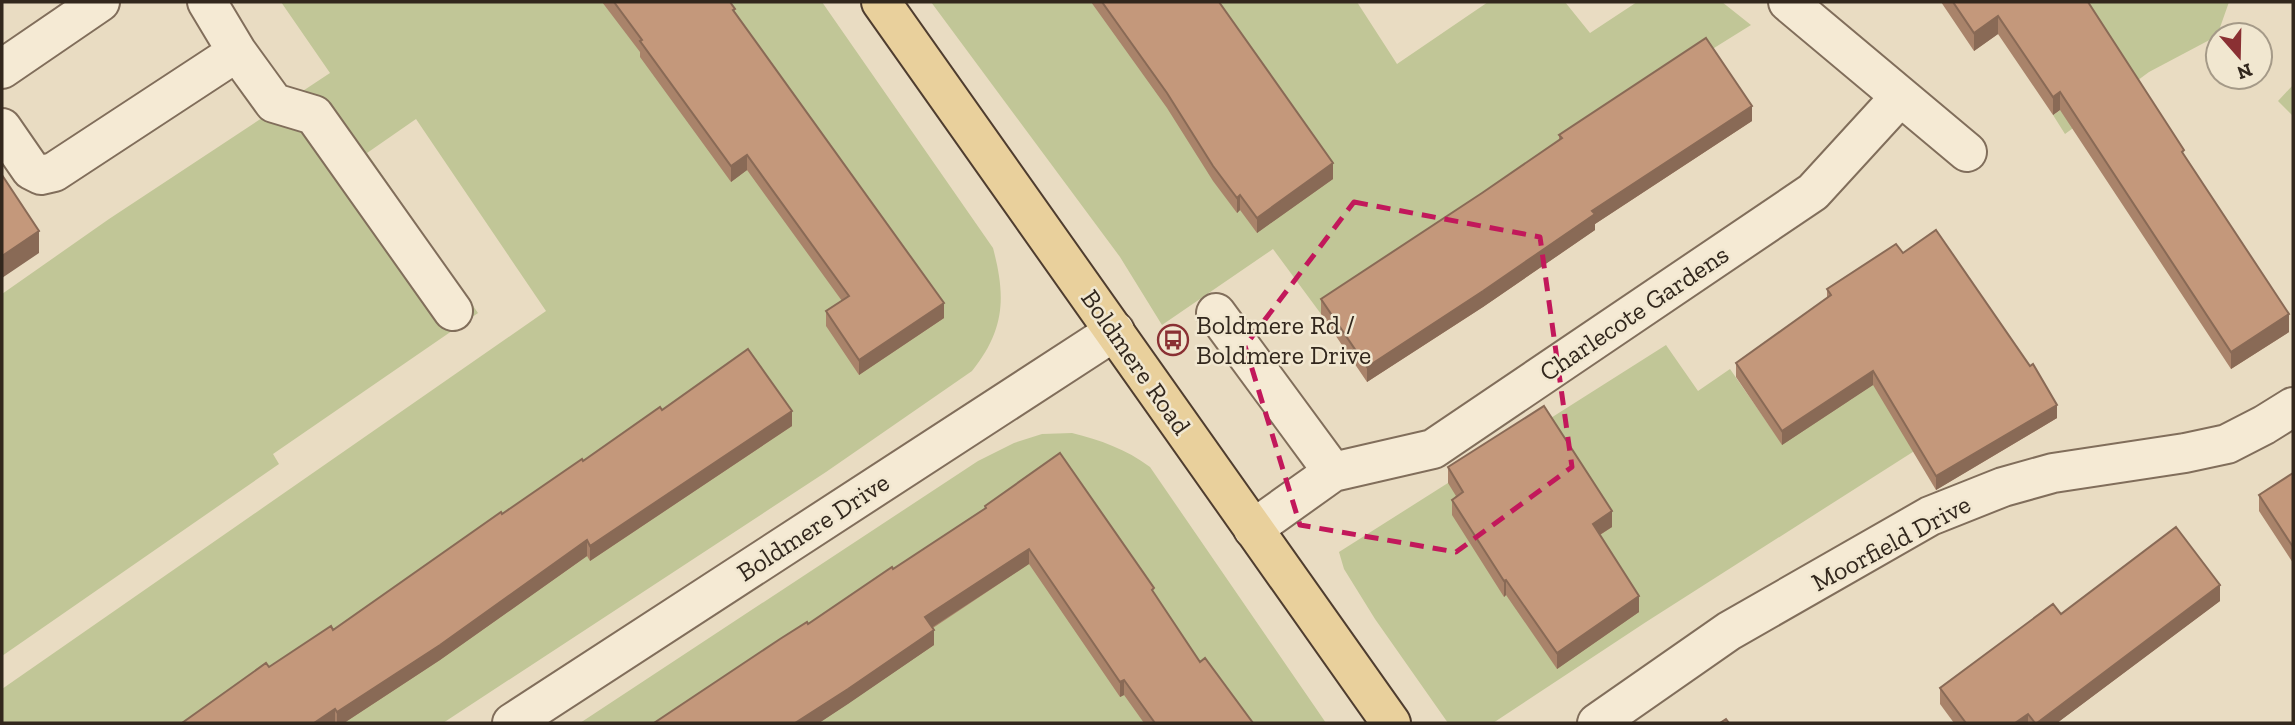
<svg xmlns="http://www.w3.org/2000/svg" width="2295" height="725" font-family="'Zilla Slab',serif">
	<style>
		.green { fill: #c1c697 }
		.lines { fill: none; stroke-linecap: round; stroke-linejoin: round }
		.minor-casing { stroke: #816e5b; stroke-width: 42 }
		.major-casing { stroke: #4f3d2f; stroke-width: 42 }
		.minor { stroke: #f5ead4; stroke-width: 38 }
		.major { stroke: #e9d09c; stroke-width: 38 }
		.wall { fill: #a9836a }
		.shaded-wall { fill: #896a56 }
		.building { fill: #c4987b; stroke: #896a56; stroke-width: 2 }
		.marked { fill: none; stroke: #c2185b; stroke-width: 5; stroke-dasharray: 14 9; stroke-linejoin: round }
		.labels { text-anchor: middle; stroke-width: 5; stroke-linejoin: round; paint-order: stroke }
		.street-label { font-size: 26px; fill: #32271d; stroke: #f1e7d0 }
		.poi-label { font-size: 26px; fill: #32271d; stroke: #f1e7d0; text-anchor: start }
	</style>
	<rect width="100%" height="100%" fill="#e9dcc2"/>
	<path class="green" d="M 281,2 L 822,2 L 993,248 C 1006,297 1005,330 972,371 L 826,472 L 443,723 L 2,723 L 2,689 L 546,311 L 416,119 L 367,153 L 478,313 L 273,454 L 279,464 L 2,656 L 2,294 L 109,219 L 330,73 Z
		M 931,2 L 1357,2 L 1397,64 L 1488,2 L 1565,2 L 1590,33 L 1637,2 L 1722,2 L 1751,25 L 1706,53 L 1321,314 L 1273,249 L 1162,325 L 1120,257 Z
		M 2040,2 L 2229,2 L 2217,36 L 2149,72 L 2065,134 L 2053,115 L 2121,70 Z
		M 2293,85 L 2293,116 L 2278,101 Z
		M 1802,333 L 1849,401 L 1908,360 L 1963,420 L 1646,622 L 1493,723 L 1448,723 L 1375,619 L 1344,569 L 1339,552 L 1666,345 L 1698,391 L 1730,369 L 1782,444 Z
		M 1072,433 C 1100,440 1126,449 1150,467 L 1326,723 L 580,723 L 978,461 L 1014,443 L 1042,434 Z"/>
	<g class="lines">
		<g class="minor-casing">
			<path id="minor" d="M 1788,2 L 1967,152
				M 237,52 L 274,103 L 314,115 L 453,311
				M 2,69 L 100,2
				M 2,128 L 31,170 L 41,175 L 54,172 L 237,52 L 207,2
				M 1216,313 L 1333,472
				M 1253,529 L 1333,472 L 1433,449 L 1813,192 L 1900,97
				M 512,723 L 1115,331
				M 1597,723 L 1729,631 L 1930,516 L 2003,487 L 2053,473 L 2185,453 L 2227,444 L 2264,425 L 2293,407"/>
		</g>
		<g class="major-casing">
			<path id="major" d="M 881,2 L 1391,723"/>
		</g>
		<use href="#minor" class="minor"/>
		<use href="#major" class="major"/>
	</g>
	<path class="wall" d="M 602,2 L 730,2 L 735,12 L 944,318 L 859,375 L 826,326 L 826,311 L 842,301 L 747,170 L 731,182 L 640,57 L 640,52 Z
		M 1091,2 L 1219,2 L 1333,179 L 1257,233 L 1240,210 L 1237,213 L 1213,181 L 1167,108 Z
		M 1941,2 L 2088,2 L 2184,155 L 2289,332 L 2231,369 L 2060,110 L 2053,115 L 1998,34 L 1974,51 Z
		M 1752,121 L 1595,224 L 1595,230 L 1483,307 L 1367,382 L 1321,314 L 1321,299 L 1482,193 L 1559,140 L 1559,135 Z
		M 1903,253 L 2057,418 L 1936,490 L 1873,385 L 1782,445 L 1736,377 L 1736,363 L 1827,298 L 1827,289 Z
		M 792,426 L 590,561 L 587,556 L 440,660 L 344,723 L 182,723 L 269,667 L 333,630 L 502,514 L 583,461 Z
		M 1448,467 L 1612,527 L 1600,535 L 1639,612 L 1557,669 L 1506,595 L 1504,597 L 1452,515 L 1452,500 L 1456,496 L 1448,483 Z
		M 2293,473 L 2293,563 L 2259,511 L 2259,495 Z
		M 985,506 L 1154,594 L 1200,662 L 1253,723 L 1144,723 L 1124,695 L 1120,697 L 1029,564 L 933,628 L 934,645 L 819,723 L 654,723 L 893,569 L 985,508 Z
		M 2220,601 L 2057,723 L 1954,723 L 1940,704 L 1940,688 L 2061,614 Z"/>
	<path class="shaded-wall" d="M 1998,16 L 1998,34 L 1974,51 L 1974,33 Z
		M 2060,92 L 2060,110 L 2053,115 L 2053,97 Z
		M 1752,106 L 1752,121 L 1595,224 L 1595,230 L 1483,307 L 1367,382 L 1367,367 L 1592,211 Z
		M 747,155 L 747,170 L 731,182 L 731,166 Z
		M 1333,163 L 1333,179 L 1257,233 L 1257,218 Z
		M 1240,195 L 1240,210 L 1237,213 L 1237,198 Z
		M 39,231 L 39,253 L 2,278 L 2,256 Z
		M 944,303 L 944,318 L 859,375 L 859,360 Z
		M 2289,314 L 2289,332 L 2231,369 L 2231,352 Z
		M 1873,371 L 1873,385 L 1782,445 L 1782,431 Z
		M 2057,405 L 2057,418 L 1936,490 L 1936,476 Z
		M 792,411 L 792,426 L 590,561 L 590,546 Z
		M 1612,511 L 1612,527 L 1593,539 L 1593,524 Z
		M 587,540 L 587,556 L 440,660 L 344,723 L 337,723 L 337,712 Z
		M 1029,549 L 1029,564 L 925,632 L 925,617 Z
		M 1506,580 L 1506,595 L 1504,597 L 1504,581 Z
		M 2220,585 L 2220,601 L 2057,723 L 2037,723 Z
		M 1639,596 L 1639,612 L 1557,669 L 1557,653 Z
		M 934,630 L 934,645 L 848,704 L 819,723 L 795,723 Z
		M 1124,680 L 1124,695 L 1120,697 L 1120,682 Z
		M 335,709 L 335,723 L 314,723 Z
		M 2028,714 L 2028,723 L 2015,723 Z"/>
	<path class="building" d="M 614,2 L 730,2 L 735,9 L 733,10 L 944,303 L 859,360 L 826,311 L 849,296 L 747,155 L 731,166 L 640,41 L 642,40 Z
		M 1102,2 L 1219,2 L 1333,163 L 1257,218 L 1240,195 L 1237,198 L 1213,166 L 1167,93 Z
		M 1953,2 L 2088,2 L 2184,150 L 2182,152 L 2289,314 L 2231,352 L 2060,92 L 2053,97 L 1998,16 L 1974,33 Z
		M 1706,38 L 1752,106 L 1592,211 L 1595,214 L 1483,291 L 1367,367 L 1321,299 L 1482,193 L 1562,138 L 1559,135 Z
		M 2,175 L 39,231 L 2,256 Z
		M 1936,230 L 2030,366 L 2033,364 L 2057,405 L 1936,476 L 1873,371 L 1782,431 L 1736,363 L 1831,295 L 1827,289 L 1896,244 L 1903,253 Z
		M 748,349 L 792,411 L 590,546 L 587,540 L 440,645 L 337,712 L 335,709 L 314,723 L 182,723 L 266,663 L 269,667 L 331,626 L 333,630 L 501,512 L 502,514 L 582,459 L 583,461 L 660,407 L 662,410 Z
		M 1544,406 L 1612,511 L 1593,524 L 1639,596 L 1557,653 L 1506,580 L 1504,581 L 1452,500 L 1463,492 L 1448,467 Z
		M 1060,453 L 1154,588 L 1152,590 L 1200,662 L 1205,658 L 1253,723 L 1155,723 L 1124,680 L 1120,682 L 1029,549 L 925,617 L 934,630 L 848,689 L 795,723 L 654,723 L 780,639 L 807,622 L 808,624 L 892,567 L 893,569 L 986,508 L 985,506 Z
		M 2293,473 L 2293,547 L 2259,495 Z
		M 2176,527 L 2220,585 L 2037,723 L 2035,723 L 2028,714 L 2015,723 L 1966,723 L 1940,688 L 2053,604 L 2061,614 Z
		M 1726,719 L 1729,723 L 1720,723 Z"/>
	<path class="marked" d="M 1354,202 L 1540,237 L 1572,467 L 1456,552 L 1300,525 L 1245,346 Z"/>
	<defs>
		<g id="bus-ring" transform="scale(1.575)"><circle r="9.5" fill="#f1e7d0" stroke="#8a3033" stroke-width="1.5"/><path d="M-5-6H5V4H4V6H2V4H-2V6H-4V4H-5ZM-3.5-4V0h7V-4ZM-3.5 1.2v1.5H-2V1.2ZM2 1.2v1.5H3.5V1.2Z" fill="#8a3033"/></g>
	</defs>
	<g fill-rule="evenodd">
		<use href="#bus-ring" x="1173" y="340"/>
	</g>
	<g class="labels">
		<g class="street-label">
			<text transform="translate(1634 313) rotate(-34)" y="9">Charlecote Gardens</text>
			<text transform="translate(1136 362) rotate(55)" y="9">Boldmere Road</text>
			<text transform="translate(813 527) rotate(-33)" y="9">Boldmere Drive</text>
			<text transform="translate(1891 543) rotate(-28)" y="9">Moorfield Drive</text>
		</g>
		<g class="poi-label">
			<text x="1196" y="334">Boldmere Rd /<tspan x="1196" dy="30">Boldmere Drive</tspan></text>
		</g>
	</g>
	<rect width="2295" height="725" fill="none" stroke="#32271d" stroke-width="7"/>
	<g transform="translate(2239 56) rotate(160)"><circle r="33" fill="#f1e7d0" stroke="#a59a88" stroke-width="2"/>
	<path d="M0-5L12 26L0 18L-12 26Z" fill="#8a3033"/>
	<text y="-10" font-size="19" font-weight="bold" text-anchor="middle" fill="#32271d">N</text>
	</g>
</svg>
